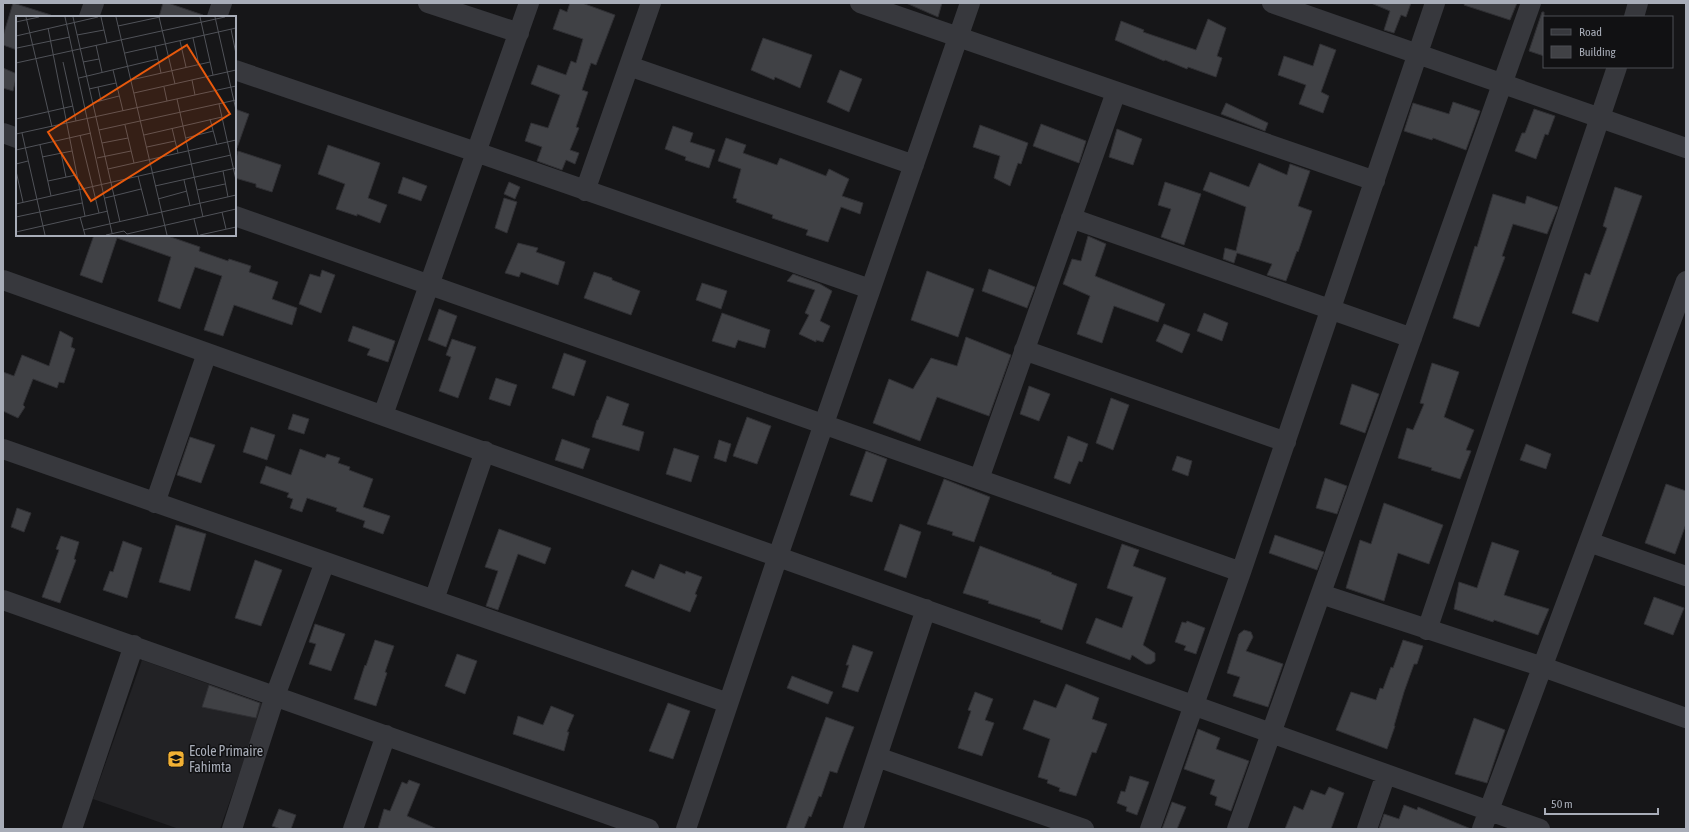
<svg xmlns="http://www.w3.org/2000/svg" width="1689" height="832" font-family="'Asap Condensed',sans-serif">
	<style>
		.built { fill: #222225 }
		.building { fill: #404145; stroke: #303034 }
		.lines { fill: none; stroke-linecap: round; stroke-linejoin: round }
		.minor { stroke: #37383d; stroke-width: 20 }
		.labels { text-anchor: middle; stroke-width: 3; stroke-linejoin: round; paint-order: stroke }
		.poi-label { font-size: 14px; fill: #a8adb8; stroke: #111113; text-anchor: start }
		.inset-road { fill: none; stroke: #505258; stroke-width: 1 }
		.view { fill: #e8590c; fill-opacity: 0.15; stroke: #e8590c; stroke-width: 2 }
		.inset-edge { fill: none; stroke: #a8adb8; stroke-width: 2 }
	</style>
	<rect width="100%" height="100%" fill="#161618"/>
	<path class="built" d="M 142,660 L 264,704 L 220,829 L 179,829 L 93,799 Z"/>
	<path class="building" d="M 13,3 L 51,15 L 50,17 L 17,17 L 17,50 L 3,45 L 3,36 Z
		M 163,3 L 168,3 L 203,15 L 202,17 L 159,17 Z
		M 570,3 L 582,3 L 615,15 L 596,65 L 591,63 L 582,90 L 588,92 L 576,127 L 579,128 L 570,150 L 579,153 L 575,164 L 566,160 L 562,170 L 537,161 L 542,147 L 525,141 L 531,123 L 548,128 L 560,95 L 531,84 L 538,65 L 566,75 L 571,61 L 576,63 L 583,39 L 553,29 L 560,9 L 567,12 Z
		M 906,3 L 942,3 L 938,17 Z
		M 1371,3 L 1411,3 L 1406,17 L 1401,15 L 1394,33 L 1384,30 L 1390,11 Z
		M 1465,3 L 1517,3 L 1510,20 L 1464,5 Z
		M 1542,12 L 1544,12 L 1544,56 L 1529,51 Z
		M 1208,19 L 1226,28 L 1217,56 L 1222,58 L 1216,77 L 1188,67 L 1187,69 L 1165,60 L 1164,61 L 1115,40 L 1121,21 L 1144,30 L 1143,32 L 1196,50 Z
		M 763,38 L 812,55 L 800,88 L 775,77 L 774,80 L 751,70 Z
		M 1320,44 L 1336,50 L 1321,92 L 1329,96 L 1323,113 L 1299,104 L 1306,85 L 1278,75 L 1284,56 L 1313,66 Z
		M 3,68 L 17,74 L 13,91 L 3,88 Z
		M 840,70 L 862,79 L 849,112 L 827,102 Z
		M 1453,102 L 1480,111 L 1466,150 L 1433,138 L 1432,140 L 1404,131 L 1413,103 L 1449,114 Z
		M 1226,103 L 1268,123 L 1265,131 L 1221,114 Z
		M 235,109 L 249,114 L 237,148 L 235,147 Z
		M 1534,109 L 1555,116 L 1548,135 L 1545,134 L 1536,159 L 1515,151 L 1522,133 L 1525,133 Z
		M 1041,124 L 1086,141 L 1079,163 L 1033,146 Z
		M 980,125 L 1028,143 L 1021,164 L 1018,163 L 1010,186 L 994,178 L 1000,156 L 973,147 Z
		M 673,126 L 693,133 L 690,142 L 715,150 L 709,168 L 685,160 L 686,157 L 665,149 Z
		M 1117,129 L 1142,139 L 1133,165 L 1109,157 Z
		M 726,138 L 746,145 L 743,153 L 777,165 L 780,158 L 826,176 L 829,169 L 849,179 L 842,196 L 863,203 L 860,214 L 841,207 L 828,242 L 806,235 L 808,230 L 772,218 L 773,215 L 736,202 L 737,199 L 733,198 L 741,169 L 718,161 Z
		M 328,145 L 380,163 L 368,198 L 387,205 L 380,223 L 357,214 L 357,216 L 336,209 L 345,184 L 318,174 Z
		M 238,151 L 281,165 L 272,192 L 256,187 L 256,184 L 235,178 L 235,162 Z
		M 1259,163 L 1287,175 L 1290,164 L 1310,171 L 1298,206 L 1312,211 L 1298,252 L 1297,251 L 1286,281 L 1267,275 L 1272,264 L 1237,253 L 1234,263 L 1223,259 L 1225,248 L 1236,251 L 1246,207 L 1203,190 L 1210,172 L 1249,187 Z
		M 403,177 L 427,186 L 421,201 L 398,193 Z
		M 509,182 L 520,187 L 515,199 L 504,194 Z
		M 1165,182 L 1201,194 L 1184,245 L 1161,237 L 1171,209 L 1158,205 Z
		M 1615,187 L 1642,196 L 1598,322 L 1572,313 L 1585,273 L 1590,275 L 1607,228 L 1603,226 Z
		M 1493,194 L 1525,204 L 1527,196 L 1558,207 L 1547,234 L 1513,224 L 1502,256 L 1505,257 L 1479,327 L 1453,318 L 1475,246 L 1477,247 Z
		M 504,198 L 517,202 L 507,233 L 495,228 Z
		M 94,235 L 165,235 L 200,247 L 199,251 L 228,261 L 229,259 L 251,266 L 249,272 L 278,282 L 272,299 L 297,308 L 292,325 L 234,305 L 223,336 L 204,330 L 222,276 L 195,267 L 180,309 L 158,301 L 171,257 L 117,238 L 102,283 L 80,275 Z
		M 1088,236 L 1106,244 L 1095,276 L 1165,304 L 1158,322 L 1114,306 L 1102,343 L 1077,334 L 1090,296 L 1063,284 L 1072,259 L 1081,261 Z
		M 518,243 L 538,248 L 536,252 L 565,262 L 558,285 L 521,272 L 519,277 L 505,273 Z
		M 989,269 L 1035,287 L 1027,308 L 982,291 Z
		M 322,270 L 335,275 L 321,313 L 299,304 L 310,274 L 320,277 Z
		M 927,271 L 974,289 L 958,337 L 911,320 Z
		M 594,272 L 612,278 L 612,280 L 640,291 L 631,315 L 584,298 Z
		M 793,274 L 820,284 L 832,291 L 820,321 L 830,326 L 823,342 L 816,340 L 816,342 L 799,334 L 809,315 L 805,313 L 815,290 L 787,281 Z
		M 702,283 L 727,291 L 721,309 L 696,300 Z
		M 439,309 L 457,316 L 446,347 L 428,340 Z
		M 722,313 L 770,330 L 765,348 L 738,340 L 735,348 L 712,341 Z
		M 1204,313 L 1228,323 L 1222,341 L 1197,331 Z
		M 1164,324 L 1190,334 L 1182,353 L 1156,341 Z
		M 353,326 L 395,341 L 388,362 L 367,355 L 370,349 L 348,341 Z
		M 60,331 L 73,338 L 71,347 L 75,349 L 64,383 L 59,382 L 57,388 L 33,379 L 23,405 L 25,407 L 18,418 L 3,411 L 3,372 L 14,376 L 22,355 L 49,366 Z
		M 966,337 L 1011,355 L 989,416 L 937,397 L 920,441 L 873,423 L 889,379 L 913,389 L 931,358 L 957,366 Z
		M 452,339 L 476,347 L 458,398 L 439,391 L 451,357 L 446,355 Z
		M 564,353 L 586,361 L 574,396 L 552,388 Z
		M 1432,363 L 1459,372 L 1444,417 L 1474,430 L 1466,450 L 1471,451 L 1460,479 L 1431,470 L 1432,468 L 1398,458 L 1407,428 L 1413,430 L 1424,404 L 1420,403 Z
		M 496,378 L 517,385 L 510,406 L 489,399 Z
		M 1352,384 L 1379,394 L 1365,433 L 1340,424 Z
		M 1029,386 L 1050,394 L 1039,421 L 1020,414 Z
		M 607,396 L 629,404 L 622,425 L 644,432 L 639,451 L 592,437 L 597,420 L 598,420 Z
		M 1111,398 L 1129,405 L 1113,450 L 1096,443 Z
		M 293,414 L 309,419 L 304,434 L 288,429 Z
		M 747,417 L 771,426 L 757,464 L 733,456 Z
		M 251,427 L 275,435 L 267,460 L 243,452 Z
		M 1068,436 L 1088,444 L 1082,462 L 1079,461 L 1070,484 L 1054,478 Z
		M 190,437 L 215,445 L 201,483 L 177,475 Z
		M 562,439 L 590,449 L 583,469 L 555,460 Z
		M 719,440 L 731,444 L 726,462 L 714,458 Z
		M 1526,444 L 1551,454 L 1546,469 L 1520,460 Z
		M 674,448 L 699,456 L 691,482 L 666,474 Z
		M 300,449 L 325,458 L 327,454 L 340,458 L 338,463 L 350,467 L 349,470 L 373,479 L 363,507 L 390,516 L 383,534 L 363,527 L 365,521 L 336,511 L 337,508 L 307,498 L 302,512 L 290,508 L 293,499 L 287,497 L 289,493 L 260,483 L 266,466 L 291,475 Z
		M 866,451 L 887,459 L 872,502 L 850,495 Z
		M 1177,456 L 1192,461 L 1188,476 L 1172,470 Z
		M 1325,478 L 1347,486 L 1337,514 L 1316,508 Z
		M 944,479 L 990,497 L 974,542 L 952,535 L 953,532 L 927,524 Z
		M 1666,484 L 1686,491 L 1686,524 L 1675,554 L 1645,543 Z
		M 1384,503 L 1443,525 L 1429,564 L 1398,553 L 1384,601 L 1346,588 L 1360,540 L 1371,544 Z
		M 17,508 L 31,513 L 24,532 L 11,527 Z
		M 900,524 L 921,532 L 906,578 L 884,570 Z
		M 176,525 L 206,534 L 190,591 L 159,582 Z
		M 499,529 L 551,548 L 545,564 L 518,554 L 498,610 L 486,606 L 498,571 L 485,567 Z
		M 1275,535 L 1324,552 L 1317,570 L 1269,553 Z
		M 61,536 L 79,542 L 74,559 L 76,560 L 60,603 L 42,597 L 59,550 L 56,549 Z
		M 123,541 L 142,548 L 127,598 L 103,590 L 110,571 L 113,572 Z
		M 1492,542 L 1519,551 L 1504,595 L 1549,609 L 1538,635 L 1494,620 L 1493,622 L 1454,609 L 1459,582 L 1477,588 Z
		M 1122,544 L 1139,550 L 1133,566 L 1166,578 L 1143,645 L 1155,653 L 1155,661 L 1151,664 L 1146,664 L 1132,655 L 1130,660 L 1086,643 L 1096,618 L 1122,628 L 1133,597 L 1107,588 Z
		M 980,546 L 1052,573 L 1051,574 L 1077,584 L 1062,630 L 1040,622 L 1041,620 L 988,603 L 989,601 L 963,593 Z
		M 255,560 L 282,570 L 261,626 L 235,618 Z
		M 660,564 L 685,574 L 686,571 L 702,577 L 695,594 L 697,595 L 690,612 L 625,586 L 632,570 L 654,579 Z
		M 1654,597 L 1684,608 L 1673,635 L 1644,624 Z
		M 1187,621 L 1205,628 L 1196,654 L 1184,650 L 1186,646 L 1175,642 L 1182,622 L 1186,623 Z
		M 315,624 L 345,634 L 331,671 L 309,664 L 316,644 L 309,642 Z
		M 1244,630 L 1251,632 L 1253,637 L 1246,651 L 1283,664 L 1268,707 L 1233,696 L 1240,677 L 1227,673 L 1239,634 Z
		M 375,640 L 394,646 L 385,672 L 387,673 L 376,706 L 354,699 L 365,665 L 366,666 Z
		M 1403,640 L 1423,646 L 1417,664 L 1414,664 L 1404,692 L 1394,726 L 1395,726 L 1387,749 L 1336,730 L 1351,692 L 1376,700 L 1380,688 L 1383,689 L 1391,667 L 1393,668 Z
		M 853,645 L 873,652 L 858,692 L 842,687 L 849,665 L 846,665 Z
		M 457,654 L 477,661 L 465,694 L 445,686 Z
		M 792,676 L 833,692 L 828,704 L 787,688 Z
		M 1066,684 L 1099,698 L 1092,719 L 1107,724 L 1096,753 L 1092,752 L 1076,796 L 1059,791 L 1060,788 L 1047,783 L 1048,780 L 1038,777 L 1050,739 L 1023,729 L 1034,700 L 1056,708 Z
		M 209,685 L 260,703 L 256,718 L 202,707 Z
		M 975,692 L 993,699 L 985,720 L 994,723 L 982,756 L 958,748 L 971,711 L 968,710 Z
		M 668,703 L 690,711 L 673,759 L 649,751 Z
		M 551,706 L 574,715 L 567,732 L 569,732 L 564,751 L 513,734 L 518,716 L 543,725 Z
		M 826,717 L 854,727 L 846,748 L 837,773 L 830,771 L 821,797 L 819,796 L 811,817 L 809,816 L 804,829 L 786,829 Z
		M 1474,718 L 1505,730 L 1487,783 L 1455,774 Z
		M 1198,729 L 1220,738 L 1216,749 L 1249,761 L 1231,811 L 1215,805 L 1217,797 L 1210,794 L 1215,780 L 1184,769 Z
		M 1130,776 L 1149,782 L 1137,815 L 1126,811 L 1127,807 L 1117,803 L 1121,791 L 1125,792 Z
		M 409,780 L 420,784 L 407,816 L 437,829 L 378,829 L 384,809 L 390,811 L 402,782 L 407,784 Z
		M 1329,787 L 1344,793 L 1331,829 L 1285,829 L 1294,806 L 1303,810 L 1311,790 L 1325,795 Z
		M 1172,802 L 1186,807 L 1177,829 L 1162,829 Z
		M 1404,805 L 1417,810 L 1418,807 L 1471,829 L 1379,829 L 1384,814 L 1399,819 Z
		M 279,809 L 296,815 L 291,829 L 281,829 L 272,826 Z"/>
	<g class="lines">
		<path class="minor" d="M 428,3 L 519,33
			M 860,3 L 1375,181
			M 1272,3 L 1686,148
			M 89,17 L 94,3
			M 217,17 L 222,3
			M 1634,17 L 1638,3
			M 629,66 L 914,165
			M 235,70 L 476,152 L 870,289
			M 3,133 L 17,138
			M 585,191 L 651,3
			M 235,216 L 1241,572
			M 1071,218 L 1412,338
			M 3,280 L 1540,829
			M 1024,350 L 1286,442
			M 383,415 L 529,3
			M 3,449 L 728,703
			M 979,479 L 1116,92
			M 155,503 L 207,353
			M 1589,542 L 1686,576
			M 1321,594 L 1543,667 L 1686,718
			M 3,600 L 649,829
			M 434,600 L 485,451
			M 1427,630 L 1617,67
			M 877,757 L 1084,829
			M 72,829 L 134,645
			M 232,829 L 275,696 L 325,562
			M 353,829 L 386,735
			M 686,829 L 778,556 L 970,3
			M 853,829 L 926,609
			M 1150,829 L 1241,572 L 1435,3
			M 1237,829 L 1531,3
			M 1367,829 L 1386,774
			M 1482,829 L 1686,281"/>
	</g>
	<defs>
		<g id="school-square" transform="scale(0.9)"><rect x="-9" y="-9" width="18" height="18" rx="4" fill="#f2b134" stroke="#111113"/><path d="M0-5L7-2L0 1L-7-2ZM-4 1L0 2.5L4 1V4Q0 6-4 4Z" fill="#111"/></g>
	</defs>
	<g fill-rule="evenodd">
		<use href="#school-square" x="176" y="759"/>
	</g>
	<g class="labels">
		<g class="poi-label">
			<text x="189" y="756">Ecole Primaire<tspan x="189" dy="16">Fahimta</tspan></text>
		</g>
	</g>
	<g transform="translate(16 16)">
		<rect width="220" height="220" fill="#161618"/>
		<path class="inset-road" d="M 10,1 L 36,111M 49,1 L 96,217M 57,1 L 104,206M 85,1 L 91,27M 100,1 L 151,219M 143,1 L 159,68M 184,1 L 197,59M 199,1 L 220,94M 0,6 L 23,1M 102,10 L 144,1M 32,12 L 69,200M 215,13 L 220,38M 61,19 L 88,14M 0,20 L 82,1M 177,22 L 183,49M 164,25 L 170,51M 80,29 L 86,56M 139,30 L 145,57M 1,32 L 54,21M 109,37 L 220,12M 47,46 L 60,105M 67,46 L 83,43M 0,47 L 209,1M 97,54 L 107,95M 63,62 L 142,43M 115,64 L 194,46M 176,64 L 179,79M 82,71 L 85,85M 148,71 L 151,85M 73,73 L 100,67M 118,77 L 220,54M 161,83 L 187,201M 76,87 L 103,80M 203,88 L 220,164M 0,103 L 57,90M 194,103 L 201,129M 109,109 L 118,147M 156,112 L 162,137M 83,114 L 220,84M 6,117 L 29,219M 0,118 L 220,70M 64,119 L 83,197M 128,119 L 206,101M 170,122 L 197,115M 86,127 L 112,122M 24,129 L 35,180M 131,131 L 159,125M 0,134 L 75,117M 45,137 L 50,161M 26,141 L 56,135M 81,142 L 115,135M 0,148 L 12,145M 92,153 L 220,124M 0,155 L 7,186M 207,155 L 212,181M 122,160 L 132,199M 168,164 L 174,190M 32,165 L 60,159M 139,170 L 220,152M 181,174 L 209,168M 89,182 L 125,173M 142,183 L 171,175M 0,188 L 215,139M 206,196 L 210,213M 0,201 L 66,187M 64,201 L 69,219M 178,203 L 182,219M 67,214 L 220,179M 0,216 L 92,195M 90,219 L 108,215 L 111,218 L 220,193M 184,219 L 220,211"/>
		<path class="view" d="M 171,29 L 214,98 L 75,185 L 32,116 Z"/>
		<rect width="220" height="220" class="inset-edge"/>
	</g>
	<rect width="1689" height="832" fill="none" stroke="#a8adb8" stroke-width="8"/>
	<rect x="1543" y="16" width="130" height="52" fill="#111113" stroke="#4d4f55"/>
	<rect x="1551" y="29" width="20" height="6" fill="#37383d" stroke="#4d4f55"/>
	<text x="1579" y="36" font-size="12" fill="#a8adb8">Road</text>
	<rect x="1551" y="46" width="20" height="12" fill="#404145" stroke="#4d4f55"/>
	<text x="1579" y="56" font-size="12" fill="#a8adb8">Building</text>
	<path d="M1545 808v6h113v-6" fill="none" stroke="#a8adb8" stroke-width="2"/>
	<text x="1551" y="808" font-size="12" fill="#a8adb8" stroke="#111113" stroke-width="3" paint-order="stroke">50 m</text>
</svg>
